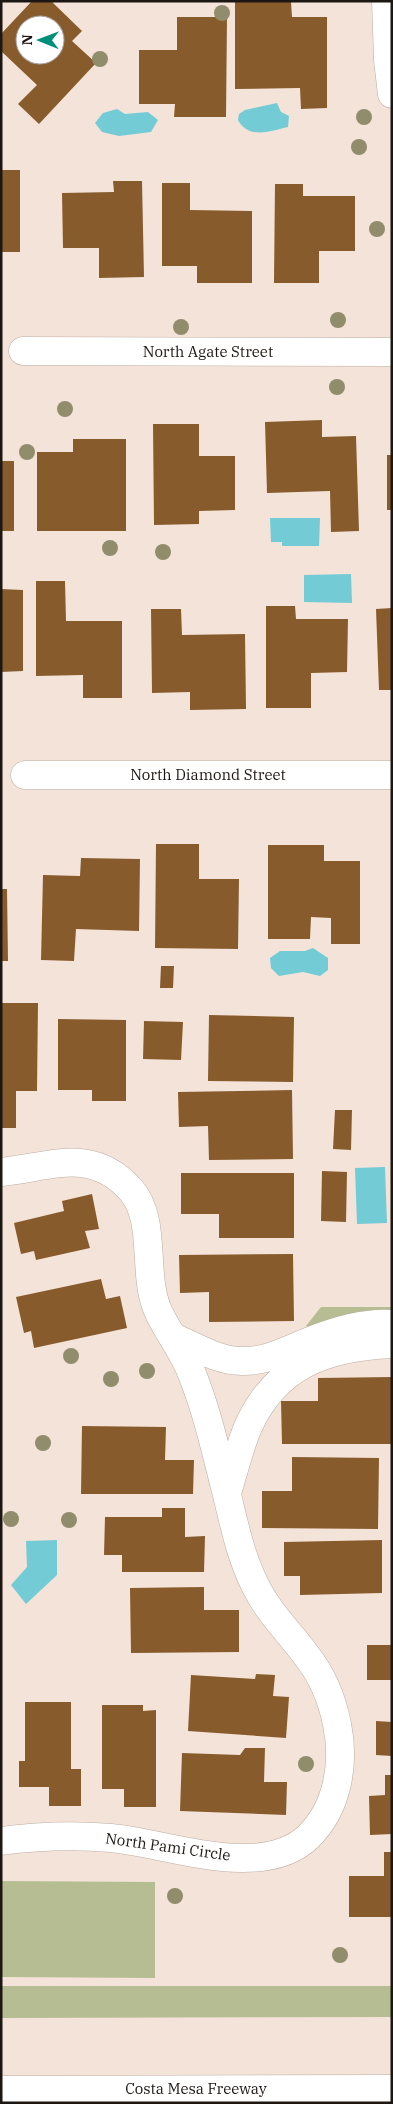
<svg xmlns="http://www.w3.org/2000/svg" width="393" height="2104" font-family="'IBM Plex Serif',serif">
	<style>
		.green { fill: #b6bd93 }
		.water { fill: #73cbd6 }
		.building { fill: #885b2c; fill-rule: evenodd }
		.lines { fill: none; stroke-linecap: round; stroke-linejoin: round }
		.minor-casing { stroke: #bcada2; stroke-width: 29 }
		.motorway-casing { stroke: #bcada2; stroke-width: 29 }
		.minor { stroke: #fff; stroke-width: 28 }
		.motorway { stroke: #fff; stroke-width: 28 }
		.tree { fill: #908c6c }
		.labels { text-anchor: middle; stroke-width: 4; stroke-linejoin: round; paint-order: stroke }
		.street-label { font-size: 15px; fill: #1c1713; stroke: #fff }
	</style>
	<rect width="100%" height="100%" fill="#f4e3d8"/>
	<path class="green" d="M 321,1307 L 392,1307 L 392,1315 L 311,1331 L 306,1326 Z
		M 1,1881 L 155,1882 L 155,1978 L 1,1977 Z
		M 1,1986 L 392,1986 L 392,2017 L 1,2018 Z"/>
	<path class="water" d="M 277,103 L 281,112 L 289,116 L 288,127 C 270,131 249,140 238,120 L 239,114 L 245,110 Z
		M 117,109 L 125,114 L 148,112 L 158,120 L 151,132 L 119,136 L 102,132 L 95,123 L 103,113 Z
		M 270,518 L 320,518 L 319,546 L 282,546 L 282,542 L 271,542 Z
		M 351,574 L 352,603 L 304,602 L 304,575 Z
		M 313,948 L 328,958 L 328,970 L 320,976 L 303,972 L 279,976 L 271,968 L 270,958 L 280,951 L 305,951 Z
		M 385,1167 L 387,1223 L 357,1224 L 355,1168 Z
		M 57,1540 L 57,1575 L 26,1604 L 11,1585 L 27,1567 L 26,1541 Z"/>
	<path class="building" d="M 32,1 L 51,1 L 82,31 L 72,41 L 96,63 L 39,124 L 18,104 L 37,85 L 1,51 L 1,34 ZM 25,25 L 55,25 L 55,55 L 25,55 Z
		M 235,2 L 291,2 L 292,17 L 327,17 L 327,108 L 301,109 L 300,88 L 235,89 Z
		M 177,17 L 227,17 L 226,117 L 174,117 L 175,104 L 139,104 L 139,50 L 177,50 Z
		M 1,170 L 20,170 L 20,252 L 1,252 Z
		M 113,181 L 142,181 L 144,277 L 99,278 L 99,248 L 63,248 L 62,193 L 114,192 Z
		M 162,183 L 190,183 L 190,210 L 252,211 L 252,283 L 197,283 L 197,266 L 162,266 Z
		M 275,184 L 303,184 L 303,196 L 355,196 L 355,251 L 319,251 L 319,283 L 274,283 Z
		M 322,420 L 322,437 L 356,436 L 359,531 L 331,532 L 330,491 L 267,493 L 265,422 Z
		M 153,424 L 199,424 L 199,456 L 235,456 L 235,510 L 199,511 L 199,524 L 154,525 Z
		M 73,439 L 126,439 L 126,531 L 37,531 L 37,452 L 73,452 Z
		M 387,455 L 392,455 L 392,510 L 387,510 Z
		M 1,461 L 14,461 L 14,531 L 1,531 Z
		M 36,581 L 65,581 L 66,621 L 122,621 L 122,698 L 83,698 L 83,675 L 36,676 Z
		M 1,589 L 23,590 L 23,671 L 1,672 Z
		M 266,606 L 295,606 L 296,619 L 348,619 L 347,672 L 311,673 L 311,708 L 266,708 Z
		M 392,608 L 392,690 L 379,690 L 376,609 Z
		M 151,609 L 181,609 L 182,635 L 245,634 L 246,709 L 190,710 L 190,692 L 152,693 Z
		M 156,844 L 199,844 L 199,879 L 239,879 L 238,949 L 155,948 Z
		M 268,845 L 324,845 L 324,861 L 360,861 L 360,944 L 331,944 L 331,918 L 311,917 L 310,939 L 268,939 Z
		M 81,858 L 140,859 L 139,931 L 76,929 L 74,961 L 41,960 L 43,875 L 80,876 Z
		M 1,889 L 7,889 L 8,961 L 1,961 Z
		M 161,966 L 174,966 L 173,988 L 160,988 Z
		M 1,1003 L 38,1003 L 37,1091 L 16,1091 L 16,1128 L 1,1128 Z
		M 209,1015 L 294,1017 L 293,1082 L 208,1081 Z
		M 58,1019 L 126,1020 L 126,1101 L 92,1101 L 92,1090 L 58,1090 Z
		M 144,1021 L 183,1022 L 181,1060 L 143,1059 Z
		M 292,1090 L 293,1159 L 209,1160 L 208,1126 L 179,1127 L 178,1092 Z
		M 335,1110 L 352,1110 L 351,1150 L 333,1149 Z
		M 322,1171 L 347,1172 L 346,1222 L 321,1221 Z
		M 181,1173 L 294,1173 L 294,1238 L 219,1238 L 219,1214 L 181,1214 Z
		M 92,1194 L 99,1229 L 85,1231 L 90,1248 L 36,1260 L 34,1251 L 21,1254 L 14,1223 L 64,1211 L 62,1201 Z
		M 293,1254 L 294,1321 L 209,1322 L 209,1292 L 180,1293 L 179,1255 Z
		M 101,1279 L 106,1299 L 120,1296 L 127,1328 L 34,1348 L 31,1331 L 24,1333 L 16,1297 Z
		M 392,1377 L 392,1444 L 282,1444 L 281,1401 L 318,1401 L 318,1378 Z
		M 82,1426 L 166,1427 L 165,1460 L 194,1460 L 193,1494 L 81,1494 Z
		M 292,1457 L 379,1458 L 378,1529 L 262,1528 L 262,1491 L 292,1491 Z
		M 162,1508 L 185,1508 L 185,1537 L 205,1536 L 204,1572 L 122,1572 L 122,1555 L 104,1555 L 105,1517 L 162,1517 Z
		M 382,1540 L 382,1593 L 300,1595 L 300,1576 L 284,1576 L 284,1542 Z
		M 204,1587 L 204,1610 L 239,1610 L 239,1652 L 131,1653 L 130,1588 Z
		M 367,1645 L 392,1645 L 392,1680 L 367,1680 Z
		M 256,1674 L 275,1675 L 273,1696 L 289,1697 L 286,1738 L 188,1731 L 191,1675 L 255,1679 Z
		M 25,1702 L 71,1702 L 71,1769 L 81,1769 L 81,1806 L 49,1806 L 49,1787 L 19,1787 L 19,1761 L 25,1761 Z
		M 102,1705 L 143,1705 L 143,1711 L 156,1710 L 156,1807 L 124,1807 L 124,1789 L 102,1789 Z
		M 376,1721 L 392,1722 L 392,1756 L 376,1755 Z
		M 245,1748 L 265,1748 L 264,1782 L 287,1782 L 286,1815 L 180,1811 L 182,1753 L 240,1755 Z
		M 385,1775 L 392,1775 L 392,1834 L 370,1835 L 369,1796 L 385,1795 Z
		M 384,1852 L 392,1852 L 392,1917 L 349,1917 L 349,1876 L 384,1876 Z"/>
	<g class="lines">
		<g class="minor-casing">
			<path id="minor" d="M 386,1 L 388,60 L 392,94
				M 23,351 L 392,352
				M 25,775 L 392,775
				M 1,1172 C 51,1167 92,1146 131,1190 C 158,1221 141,1276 159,1313 C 169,1334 184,1352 192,1374 C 207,1411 216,1452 226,1491 C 234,1523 240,1555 255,1585 C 268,1612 289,1632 306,1655 C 322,1675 332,1699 337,1724 C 345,1763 338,1808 308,1837 C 262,1881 167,1843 111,1838 C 75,1835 38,1836 1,1841
				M 173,1337 C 194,1346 218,1361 241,1361 C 267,1362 287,1350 310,1341 C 335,1331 365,1322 392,1324
				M 227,1493 C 234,1471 239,1448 248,1427 C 276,1364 327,1347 392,1344"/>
		</g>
		<g class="motorway-casing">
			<path id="motorway" d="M 1,2090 L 392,2089"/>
		</g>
		<use href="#minor" class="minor"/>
		<use href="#motorway" class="motorway"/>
	</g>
	<g class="tree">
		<circle cx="222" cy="13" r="8"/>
		<circle cx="100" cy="59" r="8"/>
		<circle cx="364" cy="117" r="8"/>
		<circle cx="359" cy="147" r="8"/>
		<circle cx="377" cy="229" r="8"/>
		<circle cx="338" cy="320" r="8"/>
		<circle cx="181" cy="327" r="8"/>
		<circle cx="337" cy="387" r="8"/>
		<circle cx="65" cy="409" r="8"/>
		<circle cx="27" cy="452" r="8"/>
		<circle cx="110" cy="548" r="8"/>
		<circle cx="163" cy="552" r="8"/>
		<circle cx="71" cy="1356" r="8"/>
		<circle cx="147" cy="1371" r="8"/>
		<circle cx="111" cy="1379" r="8"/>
		<circle cx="43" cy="1443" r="8"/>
		<circle cx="11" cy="1519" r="8"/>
		<circle cx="69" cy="1520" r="8"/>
		<circle cx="306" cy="1764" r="8"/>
		<circle cx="175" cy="1896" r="8"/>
		<circle cx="340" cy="1955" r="8"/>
	</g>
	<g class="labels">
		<g class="street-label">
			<text x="208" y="357">North Agate Street</text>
			<text x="208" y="780">North Diamond Street</text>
			<text transform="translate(168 1847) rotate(8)" y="5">North Pami Circle</text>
			<text x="196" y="2094">Costa Mesa Freeway</text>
		</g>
	</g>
	<rect width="393" height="2104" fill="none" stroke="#1c1713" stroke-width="5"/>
	<g transform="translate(40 40) rotate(271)"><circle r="24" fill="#ffffff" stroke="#a4a2a1"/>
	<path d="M0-4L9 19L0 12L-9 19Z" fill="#008f7a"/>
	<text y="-8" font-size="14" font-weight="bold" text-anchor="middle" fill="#1c1713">N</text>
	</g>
</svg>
